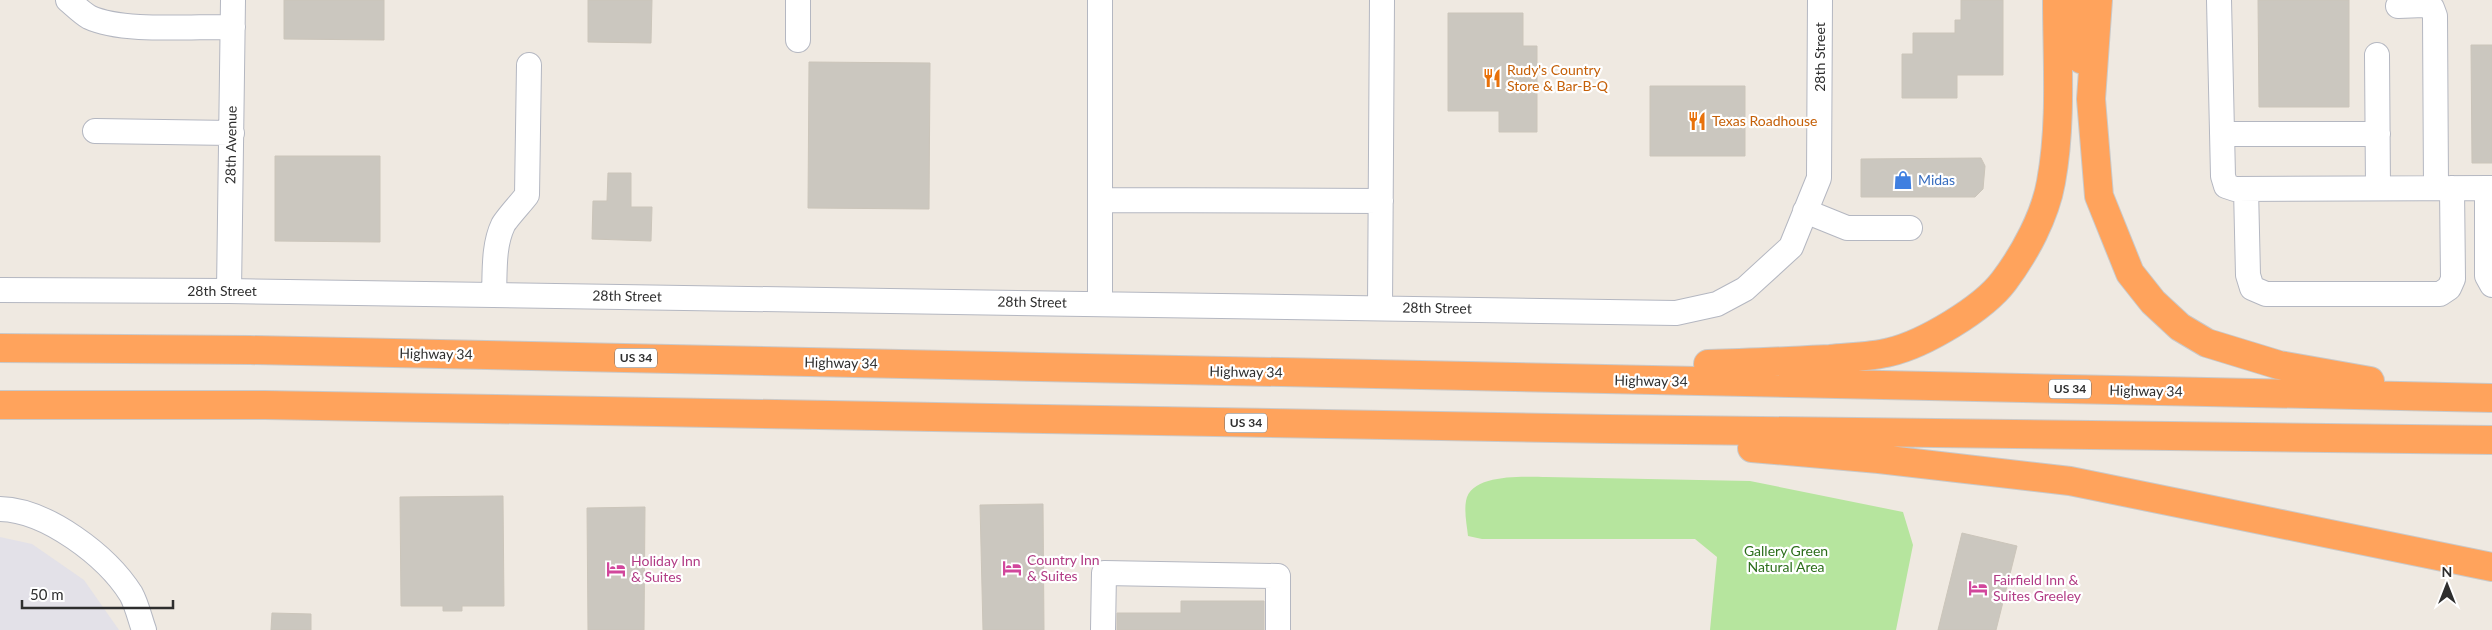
<svg xmlns="http://www.w3.org/2000/svg" width="2492" height="630" font-family="Lato,sans-serif">
	<style>
		.industrial { fill: #e3e1e8 }
		.green { fill: #b6e59e }
		.building { fill: #cbc7bf; stroke: #cbc5ba }
		.lines { fill: none; stroke-linecap: round; stroke-linejoin: round }
		.minor-casing { stroke: #b4b7c1; stroke-width: 26 }
		.highway-casing { stroke: #c9c9c9; stroke-width: 30 }
		.minor { stroke: #fff; stroke-width: 24 }
		.highway { stroke: #ffa35c; stroke-width: 28 }
		.labels { text-anchor: middle; stroke-width: 4.5; stroke-linejoin: round; paint-order: stroke }
		.shield { fill: #fff; stroke: #6d6d6d; stroke-width: 1 }
		.shield-label { font-size: 12px; font-weight: bold; fill: #2e2e2e }
		.street-label { font-size: 14px; fill: #2e2e2e; stroke: #fff }
		.food-label { font-size: 14px; fill: #c56008; stroke: #fff; text-anchor: start }
		.shop-label { font-size: 14px; fill: #366cbe; stroke: #fff; text-anchor: start }
		.park-label { font-size: 14px; fill: #2c6e1b; stroke: #fff }
		.hotel-label { font-size: 14px; fill: #b23c85; stroke: #fff; text-anchor: start }
	</style>
	<rect width="100%" height="100%" fill="#efe9e1"/>
	<path class="industrial" d="M 0,537 L 32,544 L 84,580 L 119,630 L 0,630 Z"/>
	<path class="green" d="M 1546,477 L 1750,481 L 1903,512 L 1913,545 L 1896,630 L 1710,630 L 1717,557 L 1695,539 L 1482,539 L 1468,536 C 1467,526 1464,512 1466,501 C 1471,473 1525,477 1546,477 Z"/>
	<path class="building" d="M 284,0 L 384,0 L 384,40 L 284,39 Z
		M 588,0 L 652,0 L 651,43 L 588,42 Z
		M 1961,0 L 2003,0 L 2003,75 L 1957,75 L 1957,98 L 1902,98 L 1902,54 L 1913,54 L 1913,33 L 1955,33 L 1955,20 L 1961,20 Z
		M 2258,0 L 2349,0 L 2349,107 L 2259,107 Z
		M 1448,13 L 1523,13 L 1523,46 L 1537,46 L 1537,132 L 1499,132 L 1499,111 L 1448,111 Z
		M 2471,45 L 2492,45 L 2492,163 L 2472,163 Z
		M 809,62 L 930,63 L 929,209 L 808,208 Z
		M 1650,86 L 1745,86 L 1745,156 L 1650,156 Z
		M 275,156 L 380,156 L 380,242 L 275,241 Z
		M 1981,158 L 1985,166 L 1983,189 L 1975,197 L 1861,197 L 1861,159 Z
		M 608,173 L 631,173 L 631,207 L 652,207 L 651,241 L 592,239 L 593,201 L 607,201 Z
		M 503,496 L 504,606 L 462,606 L 462,611 L 443,611 L 443,606 L 401,606 L 400,497 Z
		M 1043,504 L 1044,630 L 983,630 L 980,505 Z
		M 645,507 L 644,630 L 588,630 L 587,508 Z
		M 1962,533 L 2017,546 L 1996,630 L 1938,630 Z
		M 1181,601 L 1264,601 L 1264,630 L 1117,630 L 1117,613 L 1181,613 Z
		M 272,613 L 311,614 L 311,630 L 271,630 Z"/>
	<g class="lines">
		<g class="minor-casing">
			<path id="minor" d="M 68,0 C 74,5 82,13 89,17 C 122,33 195,26 233,27
				M 2219,0 L 2223,176 L 2226,186 L 2235,189 L 2492,188
				M 2398,6 L 2424,5 L 2432,8 L 2435,16 L 2436,188
				M 798,40 L 798,0
				M 2377,55 L 2378,188
				M 95,131 L 232,133
				M 2222,134 L 2378,134
				M 2487,188 L 2487,276 L 2492,285
				M 2246,189 L 2248,275 L 2252,288 L 2266,294 L 2440,294 L 2449,288 L 2453,279 L 2452,188
				M 1101,200 L 1381,201
				M 1805,211 L 1847,228 L 1910,228
				M 0,290 L 229,291 L 1676,313 L 1717,304 L 1745,289 L 1791,247 L 1819,178 L 1820,0
				M 229,291 L 233,0
				M 494,295 C 495,273 493,246 503,225 C 506,219 521,203 527,195 L 529,65
				M 1100,303 L 1100,0
				M 1380,308 L 1382,0
				M 0,509 C 47,510 107,556 131,594 C 137,605 140,619 144,630
				M 1103,630 L 1104,573 L 1278,576 L 1278,630"/>
		</g>
		<g class="highway-casing">
			<path id="highway" d="M 2078,0 L 2081,59
				M 2098,0 L 2091,99 L 2099,196 L 2130,273 L 2153,302 L 2180,327 L 2207,343 L 2279,365 L 2370,381
				M 0,348 L 250,350 L 2492,398
				M 1708,364 C 1749,363 1789,361 1830,359 C 1849,357 1871,357 1890,352 C 1924,344 1983,309 2004,281 C 2025,253 2045,216 2051,182 C 2062,122 2057,60 2057,0
				M 0,405 L 265,405 L 1609,429 L 2492,440
				M 1752,448 L 1879,459 L 2070,481 L 2492,567"/>
		</g>
		<use href="#minor" class="minor"/>
		<use href="#highway" class="highway"/>
	</g>
	<defs>
		<g id="restaurant-bare" transform="scale(1.5)"><path d="M-5-6h1v4h1v-4h1v4h1v-4h1v5L-1.5 .5V6h-2V.5L-5-1ZM5-6V6H3V1.5H1.5Q1.5-4 5-6Z" fill="#e8710a" stroke="#fff" stroke-width="2.5" paint-order="stroke"/></g>
		<g id="shop-bare" transform="scale(1.5)"><path d="M-5-2.5h2.3a2.7 3.5 0 0 1 5.4 0H5L5.5 6h-11ZM-1.5-2.5h3a1.5 2.3 0 0 0-3 0Z" fill="#3f7fe0" stroke="#fff" stroke-width="2.5" paint-order="stroke"/></g>
		<g id="hotel-bare" transform="scale(1.5)"><path d="M-6-4.5h1.5V1H6V5H4.5V3h-9V5H-6ZM-4 0a1.8 1.8 0 1 1 3.6 0ZM.5 0V-2.5h3Q6-2.5 6 0Z" fill="#d1479c" stroke="#fff" stroke-width="2.5" paint-order="stroke"/></g>
	</defs>
	<g fill-rule="evenodd">
		<use href="#restaurant-bare" x="1492" y="78"/>
		<use href="#restaurant-bare" x="1697" y="121"/>
		<use href="#shop-bare" x="1903" y="180"/>
		<use href="#hotel-bare" x="1012" y="568"/>
		<use href="#hotel-bare" x="616" y="569"/>
		<use href="#hotel-bare" x="1978" y="588"/>
	</g>
	<g class="labels">
		<g class="shield">
			<rect x="615" y="348.5" width="42" height="19" rx="4"/>
			<rect x="2049" y="379.5" width="42" height="19" rx="4"/>
			<rect x="1225" y="413.5" width="42" height="19" rx="4"/>
		</g>
		<g class="shield-label">
			<text x="636" y="362">US 34</text>
			<text x="2070" y="393">US 34</text>
			<text x="1246" y="427">US 34</text>
		</g>
		<g class="street-label">
			<text transform="translate(1820 57) rotate(-90)" y="5">28th Street</text>
			<text transform="translate(231 145) rotate(-89)" y="5">28th Avenue</text>
			<text x="222" y="296">28th Street</text>
			<text transform="translate(627 296) rotate(1)" y="5">28th Street</text>
			<text transform="translate(1032 302) rotate(1)" y="5">28th Street</text>
			<text transform="translate(1437 308) rotate(1)" y="5">28th Street</text>
			<text transform="translate(436 354) rotate(1)" y="5">Highway 34</text>
			<text transform="translate(841 363) rotate(1)" y="5">Highway 34</text>
			<text transform="translate(1246 372) rotate(1)" y="5">Highway 34</text>
			<text transform="translate(1651 381) rotate(1)" y="5">Highway 34</text>
			<text transform="translate(2146 391) rotate(1)" y="5">Highway 34</text>
		</g>
		<g class="food-label">
			<text x="1507" y="75">Rudy's Country<tspan x="1507" dy="16">Store &amp; Bar-B-Q</tspan></text>
			<text x="1712" y="126">Texas Roadhouse</text>
		</g>
		<g class="shop-label">
			<text x="1918" y="185">Midas</text>
		</g>
		<g class="park-label">
			<text x="1786" y="556">Gallery Green<tspan x="1786" dy="16">Natural Area</tspan></text>
		</g>
		<g class="hotel-label">
			<text x="1027" y="565">Country Inn<tspan x="1027" dy="16">&amp; Suites</tspan></text>
			<text x="631" y="566">Holiday Inn<tspan x="631" dy="16">&amp; Suites</tspan></text>
			<text x="1993" y="585">Fairfield Inn &amp;<tspan x="1993" dy="16">Suites Greeley</tspan></text>
		</g>
	</g>
	<g transform="translate(2447 585)" stroke="#ffffff" stroke-width="4" paint-order="stroke">
	<path d="M0-4L9 19L0 12L-9 19Z" fill="#2e2e2e"/>
	<text y="-8" font-size="14" font-weight="bold" text-anchor="middle" fill="#2e2e2e">N</text>
	</g>
	<path d="M22 600v8h151v-8" fill="none" stroke="#2e2e2e" stroke-width="2.5"/>
	<text x="30" y="600" font-size="15" fill="#2e2e2e" stroke="#ffffff" stroke-width="4" paint-order="stroke">50 m</text>
</svg>
